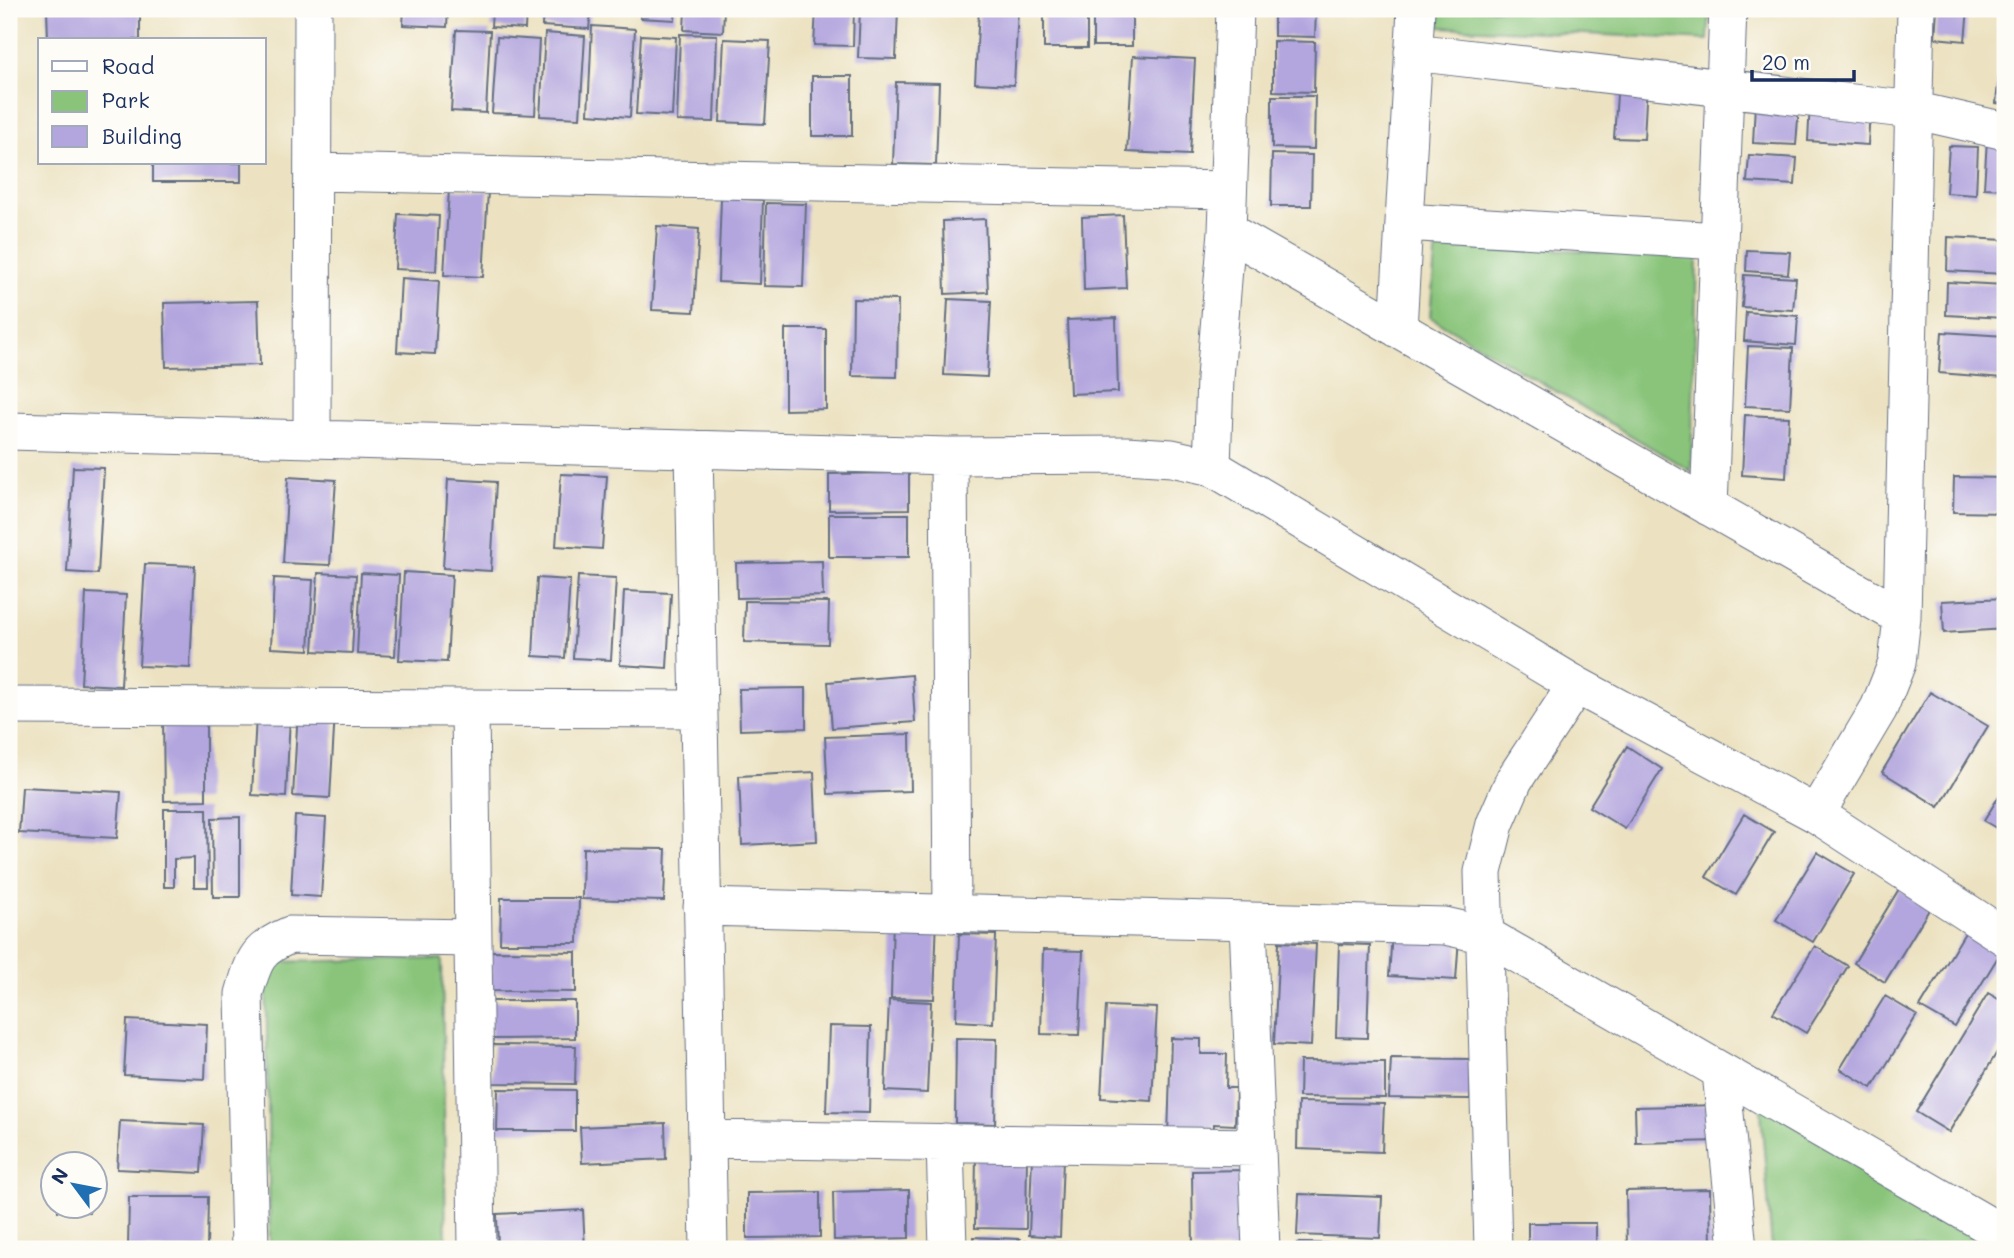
<svg xmlns="http://www.w3.org/2000/svg" width="2014" height="1258" font-family="Mali,sans-serif">
	<style>
		.green { fill: #89c47a; stroke: #527a6c; stroke-width: 2 }
		.building { fill: #b3a6de }
		.lines { fill: none; stroke-linecap: round; stroke-linejoin: round }
		.minor-casing { stroke: #646e81; stroke-width: 39 }
		.minor { stroke: #fff; stroke-width: 37 }
	</style>
	<rect width="100%" height="100%" fill="#fdfcf7"/>
	<filter id="ink" filterUnits="userSpaceOnUse"><feTurbulence type="fractalNoise" baseFrequency=".0143" numOctaves="2"/><feDisplacementMap in="SourceGraphic" scale="14" xChannelSelector="R" yChannelSelector="G"/><feConvolveMatrix kernelMatrix="1 2 1 2 8 2 1 2 1" color-interpolation-filters="sRGB"/></filter>
	<filter id="wash" filterUnits="userSpaceOnUse"><feTurbulence type="fractalNoise" baseFrequency=".00686" numOctaves="4" result="noise"/><feDisplacementMap in="SourceGraphic" scale="28" xChannelSelector="R" yChannelSelector="G"/><feGaussianBlur stdDeviation="1.57" result="paint"/><feColorMatrix in="noise" values="0 0 0 0 0 0 0 0 0 0 0 0 0 0 0 0 0 1.4 0 .05"/><feComposite in="paint" operator="in"/></filter>
	<g filter="url(#wash)">
		<rect width="100%" height="100%" fill="#ece2c1"/>
		<path class="green" d="M 1440,9 L 1710,9 L 1708,40 L 1439,27 Z
			M 1436,243 L 1697,257 L 1691,471 L 1430,317 Z
			M 442,959 L 446,1249 L 270,1249 L 266,962 Z
			M 1760,1100 L 2005,1249 L 1772,1249 Z"/>
		<g id="blocks">
			<path class="building" d="M 47,9 L 140,9 L 140,40 L 48,40 Z
				M 404,9 L 448,9 L 447,27 L 403,25 Z
				M 492,9 L 526,9 L 525,29 L 491,27 Z
				M 543,9 L 591,9 L 589,29 L 542,26 Z
				M 641,9 L 676,9 L 675,20 L 640,18 Z
				M 685,9 L 724,9 L 723,32 L 684,30 Z
				M 816,9 L 854,9 L 853,46 L 814,45 Z
				M 860,9 L 898,9 L 896,59 L 858,58 Z
				M 979,9 L 1018,9 L 1014,85 L 975,83 Z
				M 1044,9 L 1087,9 L 1087,48 L 1044,48 Z
				M 1093,9 L 1132,9 L 1132,46 L 1093,46 Z
				M 1274,9 L 1316,9 L 1315,37 L 1274,36 Z
				M 1937,9 L 1968,9 L 1965,41 L 1935,38 Z
				M 592,26 L 635,29 L 630,117 L 588,114 Z
				M 456,30 L 490,31 L 486,113 L 451,111 Z
				M 545,33 L 585,36 L 580,118 L 540,116 Z
				M 680,34 L 717,35 L 714,122 L 677,121 Z
				M 641,35 L 676,37 L 672,116 L 636,114 Z
				M 2003,36 L 2005,36 L 2005,104 L 1996,103 Z
				M 497,37 L 539,40 L 535,115 L 492,113 Z
				M 724,39 L 770,41 L 765,124 L 720,122 Z
				M 1273,41 L 1315,42 L 1314,92 L 1273,91 Z
				M 1133,56 L 1195,59 L 1190,155 L 1127,152 Z
				M 812,76 L 852,76 L 852,136 L 812,136 Z
				M 1618,80 L 1647,82 L 1644,139 L 1614,138 Z
				M 896,82 L 939,83 L 936,165 L 893,164 Z
				M 1272,96 L 1315,96 L 1314,149 L 1272,148 Z
				M 1810,103 L 1870,107 L 1868,145 L 1808,141 Z
				M 1755,104 L 1799,105 L 1796,145 L 1753,143 Z
				M 1987,139 L 2005,140 L 2005,189 L 1984,188 Z
				M 1949,146 L 1978,147 L 1976,195 L 1946,193 Z
				M 1272,154 L 1312,155 L 1311,206 L 1271,206 Z
				M 1749,155 L 1797,158 L 1795,185 L 1747,182 Z
				M 153,163 L 241,163 L 241,182 L 153,182 Z
				M 449,189 L 488,191 L 483,277 L 444,275 Z
				M 721,198 L 763,200 L 760,284 L 718,282 Z
				M 766,203 L 806,204 L 803,287 L 764,286 Z
				M 398,214 L 439,216 L 436,271 L 395,269 Z
				M 1123,215 L 1126,288 L 1084,290 L 1082,217 Z
				M 985,219 L 988,292 L 945,294 L 943,221 Z
				M 657,226 L 699,229 L 694,312 L 652,310 Z
				M 1948,237 L 2005,240 L 2005,274 L 1947,271 Z
				M 1747,250 L 1790,252 L 1788,274 L 1746,271 Z
				M 1744,275 L 1796,278 L 1793,310 L 1742,307 Z
				M 401,278 L 439,281 L 435,354 L 397,352 Z
				M 1947,282 L 2005,285 L 2005,318 L 1946,315 Z
				M 853,299 L 898,300 L 897,377 L 852,376 Z
				M 948,299 L 991,301 L 987,377 L 944,375 Z
				M 258,301 L 260,365 L 166,367 L 164,303 Z
				M 1746,312 L 1798,316 L 1796,345 L 1744,341 Z
				M 1116,318 L 1118,392 L 1070,394 L 1067,320 Z
				M 785,329 L 826,329 L 826,409 L 785,410 Z
				M 1942,332 L 2005,336 L 2003,378 L 1939,373 Z
				M 1748,346 L 1793,348 L 1790,408 L 1745,406 Z
				M 1745,415 L 1789,417 L 1786,478 L 1742,475 Z
				M 73,467 L 104,468 L 98,574 L 67,572 Z
				M 909,473 L 909,509 L 829,510 L 829,474 Z
				M 561,474 L 607,476 L 602,549 L 556,546 Z
				M 288,477 L 336,480 L 330,565 L 283,563 Z
				M 1954,477 L 2005,478 L 2005,513 L 1953,512 Z
				M 448,479 L 496,482 L 491,571 L 443,568 Z
				M 829,514 L 909,514 L 909,557 L 829,557 Z
				M 822,561 L 823,596 L 737,598 L 736,563 Z
				M 145,564 L 195,566 L 190,668 L 139,666 Z
				M 404,572 L 452,575 L 447,662 L 399,660 Z
				M 318,573 L 356,575 L 352,653 L 313,651 Z
				M 361,573 L 399,575 L 395,656 L 357,654 Z
				M 578,576 L 616,578 L 611,660 L 573,658 Z
				M 274,578 L 313,580 L 309,650 L 271,648 Z
				M 537,578 L 570,580 L 565,658 L 533,656 Z
				M 624,591 L 671,593 L 667,668 L 620,665 Z
				M 86,593 L 126,595 L 121,686 L 81,684 Z
				M 2005,598 L 2005,629 L 1944,633 L 1942,601 Z
				M 745,601 L 829,602 L 828,644 L 744,642 Z
				M 912,675 L 915,722 L 832,728 L 828,682 Z
				M 806,688 L 806,728 L 740,730 L 739,689 Z
				M 1930,692 L 1988,726 L 1939,807 L 1882,772 Z
				M 298,710 L 335,712 L 330,798 L 293,796 Z
				M 206,713 L 206,800 L 164,801 L 163,714 Z
				M 256,715 L 290,716 L 286,797 L 252,795 Z
				M 910,734 L 911,791 L 828,794 L 825,737 Z
				M 1627,746 L 1662,769 L 1625,829 L 1589,807 Z
				M 814,772 L 817,841 L 742,845 L 739,776 Z
				M 2005,786 L 2005,833 L 1984,821 Z
				M 22,787 L 121,792 L 117,838 L 19,833 Z
				M 164,809 L 207,809 L 208,887 L 194,887 L 194,858 L 174,859 L 174,887 L 164,887 Z
				M 1744,814 L 1774,832 L 1736,895 L 1706,877 Z
				M 295,816 L 326,818 L 321,897 L 291,895 Z
				M 240,817 L 240,897 L 213,897 L 212,818 Z
				M 583,848 L 666,849 L 664,901 L 582,899 Z
				M 1817,852 L 1854,874 L 1813,942 L 1776,920 Z
				M 1899,889 L 1930,908 L 1885,982 L 1854,963 Z
				M 501,898 L 579,898 L 578,943 L 500,943 Z
				M 893,916 L 937,917 L 934,999 L 891,998 Z
				M 1966,931 L 2001,952 L 1955,1027 L 1920,1007 Z
				M 1392,933 L 1459,937 L 1456,980 L 1389,976 Z
				M 959,934 L 996,935 L 993,1023 L 956,1021 Z
				M 1279,942 L 1316,944 L 1311,1046 L 1274,1044 Z
				M 1339,944 L 1370,945 L 1367,1038 L 1336,1037 Z
				M 1815,946 L 1848,966 L 1806,1033 L 1773,1013 Z
				M 1043,950 L 1083,951 L 1079,1035 L 1041,1034 Z
				M 491,951 L 576,952 L 576,992 L 491,991 Z
				M 1988,993 L 2005,1003 L 2005,1039 L 1949,1132 L 1916,1112 Z
				M 1885,996 L 1917,1015 L 1872,1088 L 1840,1069 Z
				M 889,1000 L 931,1002 L 927,1093 L 885,1091 Z
				M 491,1001 L 575,1001 L 575,1038 L 491,1039 Z
				M 1106,1006 L 1157,1008 L 1152,1101 L 1101,1098 Z
				M 127,1020 L 207,1024 L 205,1079 L 124,1075 Z
				M 829,1026 L 871,1027 L 869,1113 L 826,1112 Z
				M 956,1038 L 997,1039 L 995,1124 L 955,1123 Z
				M 1171,1038 L 1201,1039 L 1201,1054 L 1227,1054 L 1226,1088 L 1236,1088 L 1235,1125 L 1214,1124 L 1213,1138 L 1168,1137 Z
				M 493,1045 L 576,1046 L 575,1084 L 492,1083 Z
				M 1391,1058 L 1471,1059 L 1470,1099 L 1389,1098 Z
				M 1300,1061 L 1385,1062 L 1385,1098 L 1299,1097 Z
				M 498,1089 L 575,1090 L 575,1131 L 497,1131 Z
				M 1298,1102 L 1384,1104 L 1382,1152 L 1297,1149 Z
				M 1721,1105 L 1721,1141 L 1636,1143 L 1635,1107 Z
				M 120,1121 L 204,1125 L 201,1173 L 117,1169 Z
				M 665,1123 L 666,1159 L 582,1163 L 580,1127 Z
				M 976,1153 L 1027,1153 L 1026,1229 L 975,1228 Z
				M 1032,1158 L 1063,1159 L 1060,1237 L 1029,1235 Z
				M 1244,1170 L 1245,1249 L 1193,1249 L 1192,1171 Z
				M 1710,1189 L 1711,1249 L 1627,1249 L 1626,1191 Z
				M 909,1190 L 909,1238 L 834,1240 L 833,1192 Z
				M 820,1192 L 820,1237 L 747,1238 L 747,1193 Z
				M 1299,1194 L 1382,1197 L 1380,1238 L 1297,1235 Z
				M 129,1197 L 208,1197 L 207,1249 L 128,1249 Z
				M 58,1206 L 90,1206 L 89,1212 L 58,1211 Z
				M 583,1210 L 585,1249 L 498,1249 L 497,1214 Z
				M 1528,1223 L 1596,1223 L 1596,1249 L 1528,1249 Z
				M 974,1237 L 1020,1239 L 1019,1249 L 974,1249 Z
				M 1025,1241 L 1071,1243 L 1071,1249 L 1025,1249 Z
				M 1297,1243 L 1380,1244 L 1380,1249 L 1296,1249 Z"/>
		</g>
	</g>
	<g filter="url(#ink)">
		<use href="#blocks" fill-opacity="0" stroke="#646e81" stroke-width="2"/>
		<g class="lines">
			<g class="minor-casing">
				<path id="minor" d="M 1413,52 L 1913,110 L 2005,131
					M 313,172 L 1228,190
					M 1404,222 L 1719,241
					M 1227,231 L 1902,617
					M 1398,329 L 1416,9
					M 9,431 L 949,456 L 1126,455 L 1172,458 L 1212,467 L 1576,685 L 1816,814 L 2005,937
					M 312,439 L 313,9
					M 694,449 L 709,1249
					M 949,456 L 952,914
					M 1212,467 L 1215,378 L 1227,231 L 1235,9
					M 1709,507 L 1728,9
					M 9,706 L 699,709
					M 470,709 L 477,1249
					M 1816,814 L 1879,708 L 1897,663 L 1902,617 L 1916,9
					M 702,907 L 1445,926 L 1485,935 L 2005,1235
					M 1248,922 L 1261,1249
					M 1721,1072 L 1738,1249
					M 707,1139 L 1257,1147
					M 945,1142 L 948,1249
					M 250,1249 L 244,994 C 254,960 256,949 290,935 L 473,938
					M 1493,1249 L 1483,872 L 1495,824 L 1514,780 L 1576,685"/>
			</g>
			<use href="#minor" class="minor"/>
		</g>
	</g>
	<rect width="2014" height="1258" fill="none" stroke="#fdfcf7" stroke-width="35"/>
	<rect x="38" y="38" width="228" height="126" fill="#fdfcf7" stroke="#a3aaba" stroke-width="2"/>
	<rect x="52" y="61" width="35" height="10" fill="#ffffff" stroke="#a3aaba" stroke-width="2"/>
	<text x="102" y="74" font-size="21" fill="#1b2f5e">Road</text>
	<rect x="52" y="91" width="35" height="21" fill="#89c47a" stroke="#a3aaba" stroke-width="2"/>
	<text x="102" y="108" font-size="21" fill="#1b2f5e">Park</text>
	<rect x="52" y="126" width="35" height="21" fill="#b3a6de" stroke="#a3aaba" stroke-width="2"/>
	<text x="102" y="144" font-size="21" fill="#1b2f5e">Building</text>
	<g transform="translate(74 1185) rotate(302)"><circle r="33" fill="#fdfcf7" stroke="#a3aaba" stroke-width="2"/>
	<path d="M0-5L12 26L0 18L-12 26Z" fill="#1f6fb2"/>
	<text y="-10" font-size="19" font-weight="bold" text-anchor="middle" fill="#1b2f5e">N</text>
	</g>
	<path d="M1752 70v10h102v-10" fill="none" stroke="#1b2f5e" stroke-width="3.5"/>
	<text x="1762" y="70" font-size="21" fill="#1b2f5e" stroke="#fdfcf7" stroke-width="5" paint-order="stroke">20 m</text>
</svg>
